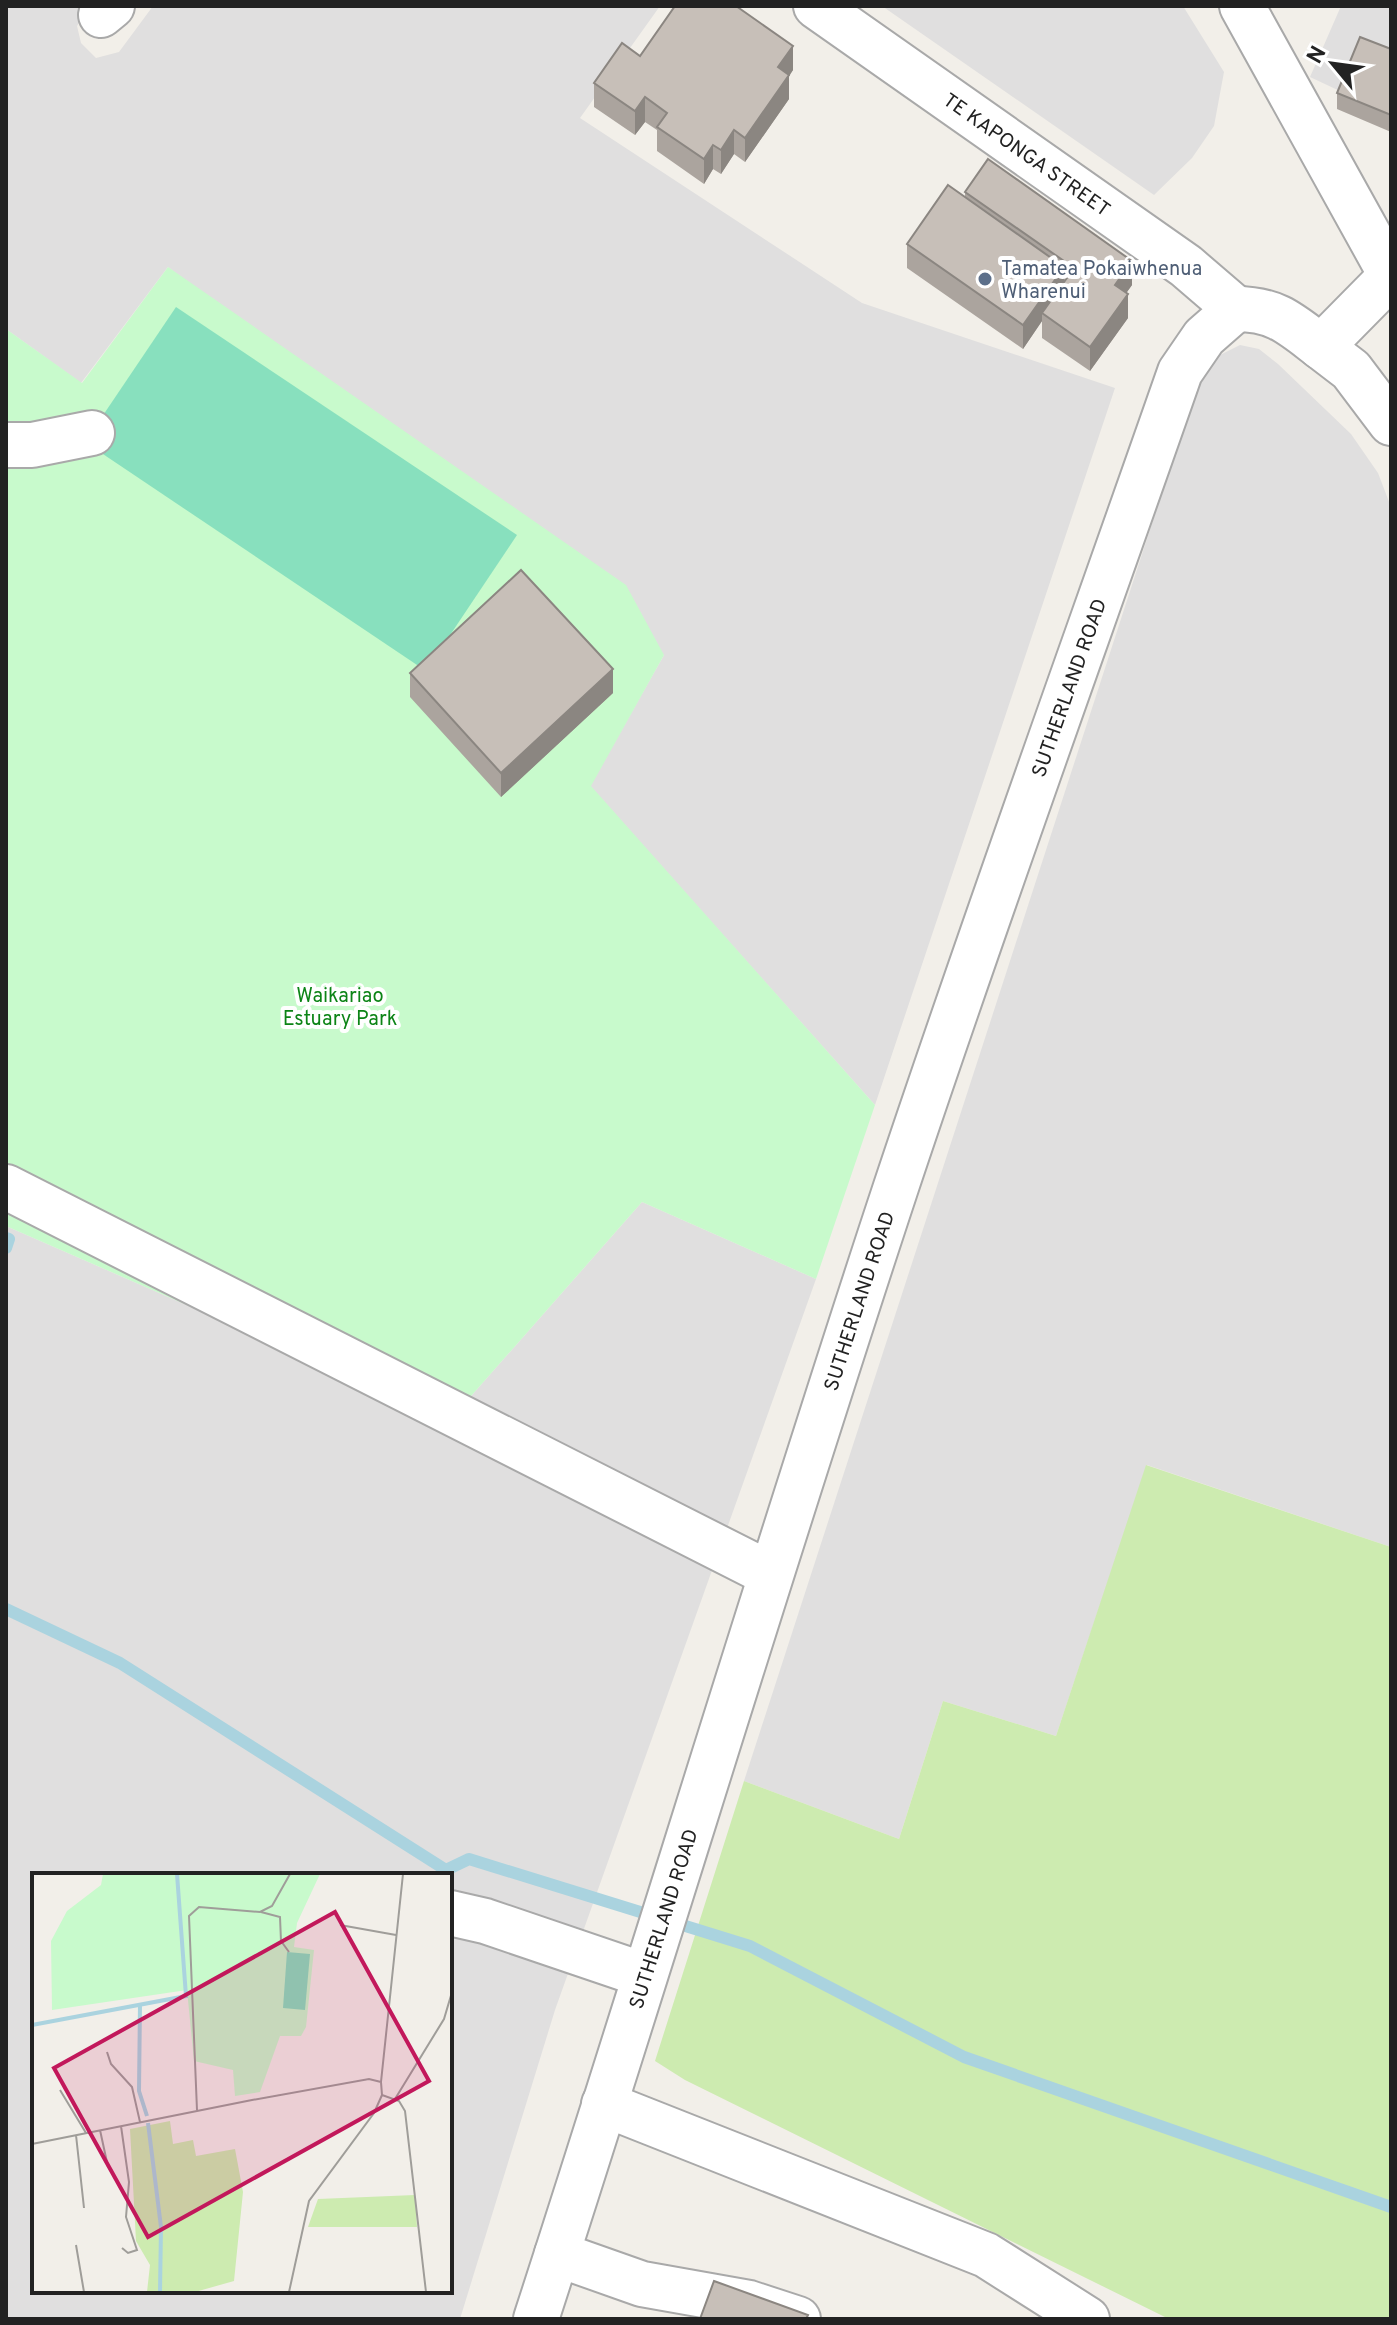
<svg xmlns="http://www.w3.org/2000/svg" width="1397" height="2325" font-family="Overpass,sans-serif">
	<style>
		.residential { fill: #e0dfdf; fill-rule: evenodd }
		.grass { fill: #cdebb0 }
		.park { fill: #c8facc }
		.pitch { fill: #88e0be }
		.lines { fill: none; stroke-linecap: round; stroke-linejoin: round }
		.stream { stroke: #aad3df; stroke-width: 12 }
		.minor-casing { stroke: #a9a9a9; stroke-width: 48 }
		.minor { stroke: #fff; stroke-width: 44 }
		.wall { fill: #aba49e }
		.shaded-wall { fill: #8b8681 }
		.building { fill: #c7bfb8; stroke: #8b8681; stroke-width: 2 }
		.service-dot { fill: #5c6f8a; stroke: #fff; stroke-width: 3 }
		.labels { text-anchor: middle; stroke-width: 8; stroke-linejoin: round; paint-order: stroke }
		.street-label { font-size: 20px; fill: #222; stroke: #fff }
		.service-label { font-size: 20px; fill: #4e5e75; stroke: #fff; text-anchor: start }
		.park-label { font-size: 20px; fill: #0c8416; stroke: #fff }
		.inset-river { fill: none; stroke: #aad3df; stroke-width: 4 }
		.inset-road { fill: none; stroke: #9f9d99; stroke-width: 2 }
		.view { fill: #c2185b; fill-opacity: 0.15; stroke: #c2185b; stroke-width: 4 }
		.inset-edge { fill: none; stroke: #222; stroke-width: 4 }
	</style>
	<rect width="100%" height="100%" fill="#f2efe9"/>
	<path class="residential" d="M 6,6 L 90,6 L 77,26 L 81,43 L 96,58 L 119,52 L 153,6 L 660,6 L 580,118 L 862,303 L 1115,388 L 875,1105 L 590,786 L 664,655 L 168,267 L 81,383 L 6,329 Z
		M 882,6 L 1183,6 L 1224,72 L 1214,126 L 1192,158 L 1154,195 Z
		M 1341,6 L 1391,6 L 1391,115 L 1310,77 Z
		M 1240,345 L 1259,349 L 1278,364 L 1351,434 L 1378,473 L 1391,507 L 1391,1547 L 1147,1465 L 1056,1736 L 943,1701 L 899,1839 L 744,1781 L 1204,363 Z
		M 642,1202 L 816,1279 L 555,2010 L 460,2319 L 6,2319 L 6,1226 L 450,1420 ZM 34,1875 L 450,1875 L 450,2291 L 34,2291 Z"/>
	<path class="grass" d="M 1146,1465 L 1391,1547 L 1391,2319 L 1169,2319 L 685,2080 L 655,2061 L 744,1781 L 899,1839 L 943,1701 L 1056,1736 Z"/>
	<path class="park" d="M 168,267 L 626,585 L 664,655 L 591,786 L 875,1105 L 816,1279 L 642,1202 L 450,1420 L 6,1226 L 6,329 L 82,383 Z"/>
	<path class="pitch" d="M 176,307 L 517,535 L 426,671 L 85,442 Z"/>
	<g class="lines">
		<path class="stream" d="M 6,1238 L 9,1239 L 6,1248
			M 6,1609 L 120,1663 L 446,1870 L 469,1859 L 750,1946 L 964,2057 L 1391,2207"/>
		<g class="minor-casing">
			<g id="minor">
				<path id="s1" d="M 816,6 L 1186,266 L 1236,309"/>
				<path d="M 1242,6 L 1391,275"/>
				<path d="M 101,15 L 112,6"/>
				<path d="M 1236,309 C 1276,309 1291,324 1321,347 L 1391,276"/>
				<path d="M 1321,347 L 1351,370 L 1391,423"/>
				<path d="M 6,445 L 32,445 L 92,433"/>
				<path d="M 6,1187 L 770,1574"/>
				<path d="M 450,1913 L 485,1921 L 644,1975"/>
				<path d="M 604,2104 L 986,2255 L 1087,2319"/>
				<path d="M 557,2254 L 642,2284 L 749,2303 L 798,2319"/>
				<path id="s2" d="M 536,2319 C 658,1943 771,1565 895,1190 C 986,916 1085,644 1180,372 L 1204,337 L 1236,309"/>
			</g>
		</g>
		<use href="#minor" class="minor"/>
	</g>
	<path class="wall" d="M 1391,49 L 1391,132 L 1337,109 L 1337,93 Z
		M 640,56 L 793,70 L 789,76 L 789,99 L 745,162 L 734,154 L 721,174 L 713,169 L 704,184 L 657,151 L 657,130 L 645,122 L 635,135 L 594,107 L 594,83 Z
		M 965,192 L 1132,285 L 1126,293 L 1128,318 L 1090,371 L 1042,338 L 1042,321 L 1023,349 L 907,268 L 907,244 L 965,198 Z
		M 410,673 L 613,693 L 501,797 L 410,697 Z"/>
	<path class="shaded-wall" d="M 793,46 L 793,70 L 789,76 L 789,99 L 745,162 L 745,138 L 778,67 Z
		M 645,97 L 645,122 L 635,135 L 635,111 Z
		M 734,130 L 734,154 L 721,174 L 721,150 Z
		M 713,145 L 713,169 L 704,184 L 704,159 Z
		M 1132,261 L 1132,285 L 1115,309 L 1115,285 Z
		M 1064,267 L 1064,291 L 1042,313 L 1042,321 L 1023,349 L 1023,325 Z
		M 1128,294 L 1128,318 L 1090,371 L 1090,347 Z
		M 613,669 L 613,693 L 501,797 L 501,773 Z"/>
	<path class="building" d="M 675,6 L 736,6 L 793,46 L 778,67 L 789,75 L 745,138 L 734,130 L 721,150 L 713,145 L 704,159 L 657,127 L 667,113 L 645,97 L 635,111 L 594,83 L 622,43 L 640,56 Z
		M 1360,37 L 1391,49 L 1391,115 L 1337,93 Z
		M 988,159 L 1132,261 L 1115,285 L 1128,294 L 1090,347 L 1042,313 L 1074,268 L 965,192 Z
		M 948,185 L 1064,267 L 1023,325 L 907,244 Z
		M 521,570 L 613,669 L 501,773 L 410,673 Z
		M 714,2281 L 808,2315 L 806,2319 L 700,2319 Z"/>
	<circle class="service-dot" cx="985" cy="279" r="8"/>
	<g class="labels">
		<g class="street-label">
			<text dy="7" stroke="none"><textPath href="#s1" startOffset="258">TE KAPONGA STREET</textPath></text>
			<text dy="7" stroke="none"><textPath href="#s2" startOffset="1716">SUTHERLAND ROAD</textPath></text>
			<text dy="7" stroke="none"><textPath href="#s2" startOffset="1068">SUTHERLAND ROAD</textPath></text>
			<text dy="7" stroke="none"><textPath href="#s2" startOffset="420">SUTHERLAND ROAD</textPath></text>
		</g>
		<g class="service-label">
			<text x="1001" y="275">Tamatea Pokaiwhenua<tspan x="1001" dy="23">Wharenui</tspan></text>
		</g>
		<g class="park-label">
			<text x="340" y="1002">Waikariao<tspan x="340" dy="23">Estuary Park</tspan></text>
		</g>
	</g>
	<g transform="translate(32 1873)">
		<rect width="420" height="420" fill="#f2efe9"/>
		<path d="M 138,248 L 141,271 L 161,267 L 164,283 L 203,276 L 211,319 L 202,408 L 163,419 L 115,419 L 118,392 L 104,368 L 98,256 ZM 383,322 L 385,354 L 276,354 L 286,326 Z" fill="#cdebb0"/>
		<path d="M 71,1 L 288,1 L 265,50 L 262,74 L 282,77 L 274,154 L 269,163 L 248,163 L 228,219 L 203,223 L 201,197 L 162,188 L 155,117 L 20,137 L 19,68 L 35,38 L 69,12 Z" fill="#c8facc"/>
		<path d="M 255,79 L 278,81 L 273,137 L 251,135 Z" fill="#88e0be"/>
		<path class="inset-river" d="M 108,131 L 107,218 L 115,243M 0,152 L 154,123 L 145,1M 116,250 L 129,354 L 128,419"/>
		<path class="inset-road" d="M 371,1 L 349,209 L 350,222 L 367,228 L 373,238 L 394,419M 229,39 L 248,44 L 249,68 L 257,79M 308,52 L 364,62M 75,179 L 79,191 L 100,214 L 108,249M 28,217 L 54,260M 363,226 L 412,146 L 420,119M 165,237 L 157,43 L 167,34 L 228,39 L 240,33 L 258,1M 89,253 L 97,309 L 94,344 L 105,377 L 96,380 L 90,375M 68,257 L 76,294M 44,262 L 52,335M 0,271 L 220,227 L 337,206 L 349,209M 44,372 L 52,419M 257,419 L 277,328 L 342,240 L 350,222"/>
		<path class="view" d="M 303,39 L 397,208 L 116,364 L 22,195 Z"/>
		<rect width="420" height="420" class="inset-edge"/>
	</g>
	<rect width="1397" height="2325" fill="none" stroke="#222222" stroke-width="16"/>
	<g transform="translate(1333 64) rotate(299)" stroke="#ffffff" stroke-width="6" paint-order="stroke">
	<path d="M0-6L14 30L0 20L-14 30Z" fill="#222222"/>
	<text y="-12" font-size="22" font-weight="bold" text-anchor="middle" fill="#222222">N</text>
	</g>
</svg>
